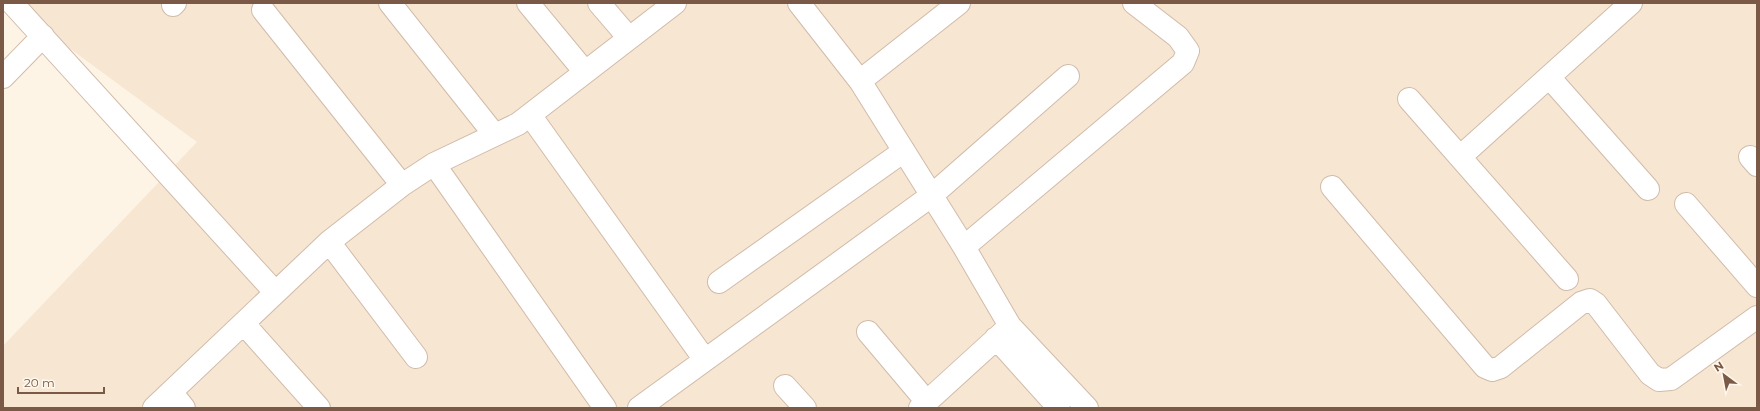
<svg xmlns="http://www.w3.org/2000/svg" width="1760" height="411" font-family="Montserrat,sans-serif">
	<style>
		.residential { fill: #f6e6d2 }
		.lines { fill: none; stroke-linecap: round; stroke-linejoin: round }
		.minor-casing { stroke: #d1bba9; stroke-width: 24 }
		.minor { stroke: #fff; stroke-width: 22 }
	</style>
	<rect width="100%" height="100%" fill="#fef4e5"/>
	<path class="residential" d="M 8,3 L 1757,3 L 1757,408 L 3,408 L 3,346 L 197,142 Z"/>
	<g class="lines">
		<g class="minor-casing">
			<path id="minor" d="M 12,3 L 275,292
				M 390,3 L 494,134
				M 528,3 L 585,72
				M 599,3 L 629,38
				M 799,3 L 860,81 L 964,247 L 1010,326 L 1087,408
				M 173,5 L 175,3
				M 263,10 L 402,185
				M 3,77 L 43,36
				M 1549,77 L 1648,189
				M 860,81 L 959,3
				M 1409,99 L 1567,279
				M 530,115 L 705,360
				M 1460,157 L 1631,3
				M 1750,157 L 1757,165
				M 434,164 L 605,408
				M 1332,187 L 1485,367 L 1492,370 L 1501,367 L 1581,303 L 1590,300 L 1596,304 L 1650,374 L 1659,380 L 1671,379 L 1757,317
				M 1686,204 L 1757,286
				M 329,242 L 416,357
				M 964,247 L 1183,63 L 1188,51 L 1178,37 L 1134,3
				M 719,282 L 904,151
				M 244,324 L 319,408
				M 868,332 L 927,402
				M 996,338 L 1059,408
				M 785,386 L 805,408
				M 172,393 L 184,408
				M 154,408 L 329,242 L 402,185 L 434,164 L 518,124 L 675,3
				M 639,408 L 931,196 L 1068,76
				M 920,408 L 1010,326"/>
		</g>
		<use href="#minor" class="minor"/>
	</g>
	<rect width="1760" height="411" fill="none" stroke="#7a5947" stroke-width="8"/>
	<g transform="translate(1724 375) rotate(328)" stroke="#fff8ed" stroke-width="3" paint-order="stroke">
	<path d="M0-3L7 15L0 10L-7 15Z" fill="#7a5947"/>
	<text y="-6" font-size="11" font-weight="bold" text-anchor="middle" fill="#7a5947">N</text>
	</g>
	<path d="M18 387v6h86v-6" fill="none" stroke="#7a5947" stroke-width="2"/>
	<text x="24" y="387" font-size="12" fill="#7a5947" stroke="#fff8ed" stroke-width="3" paint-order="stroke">20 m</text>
</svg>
